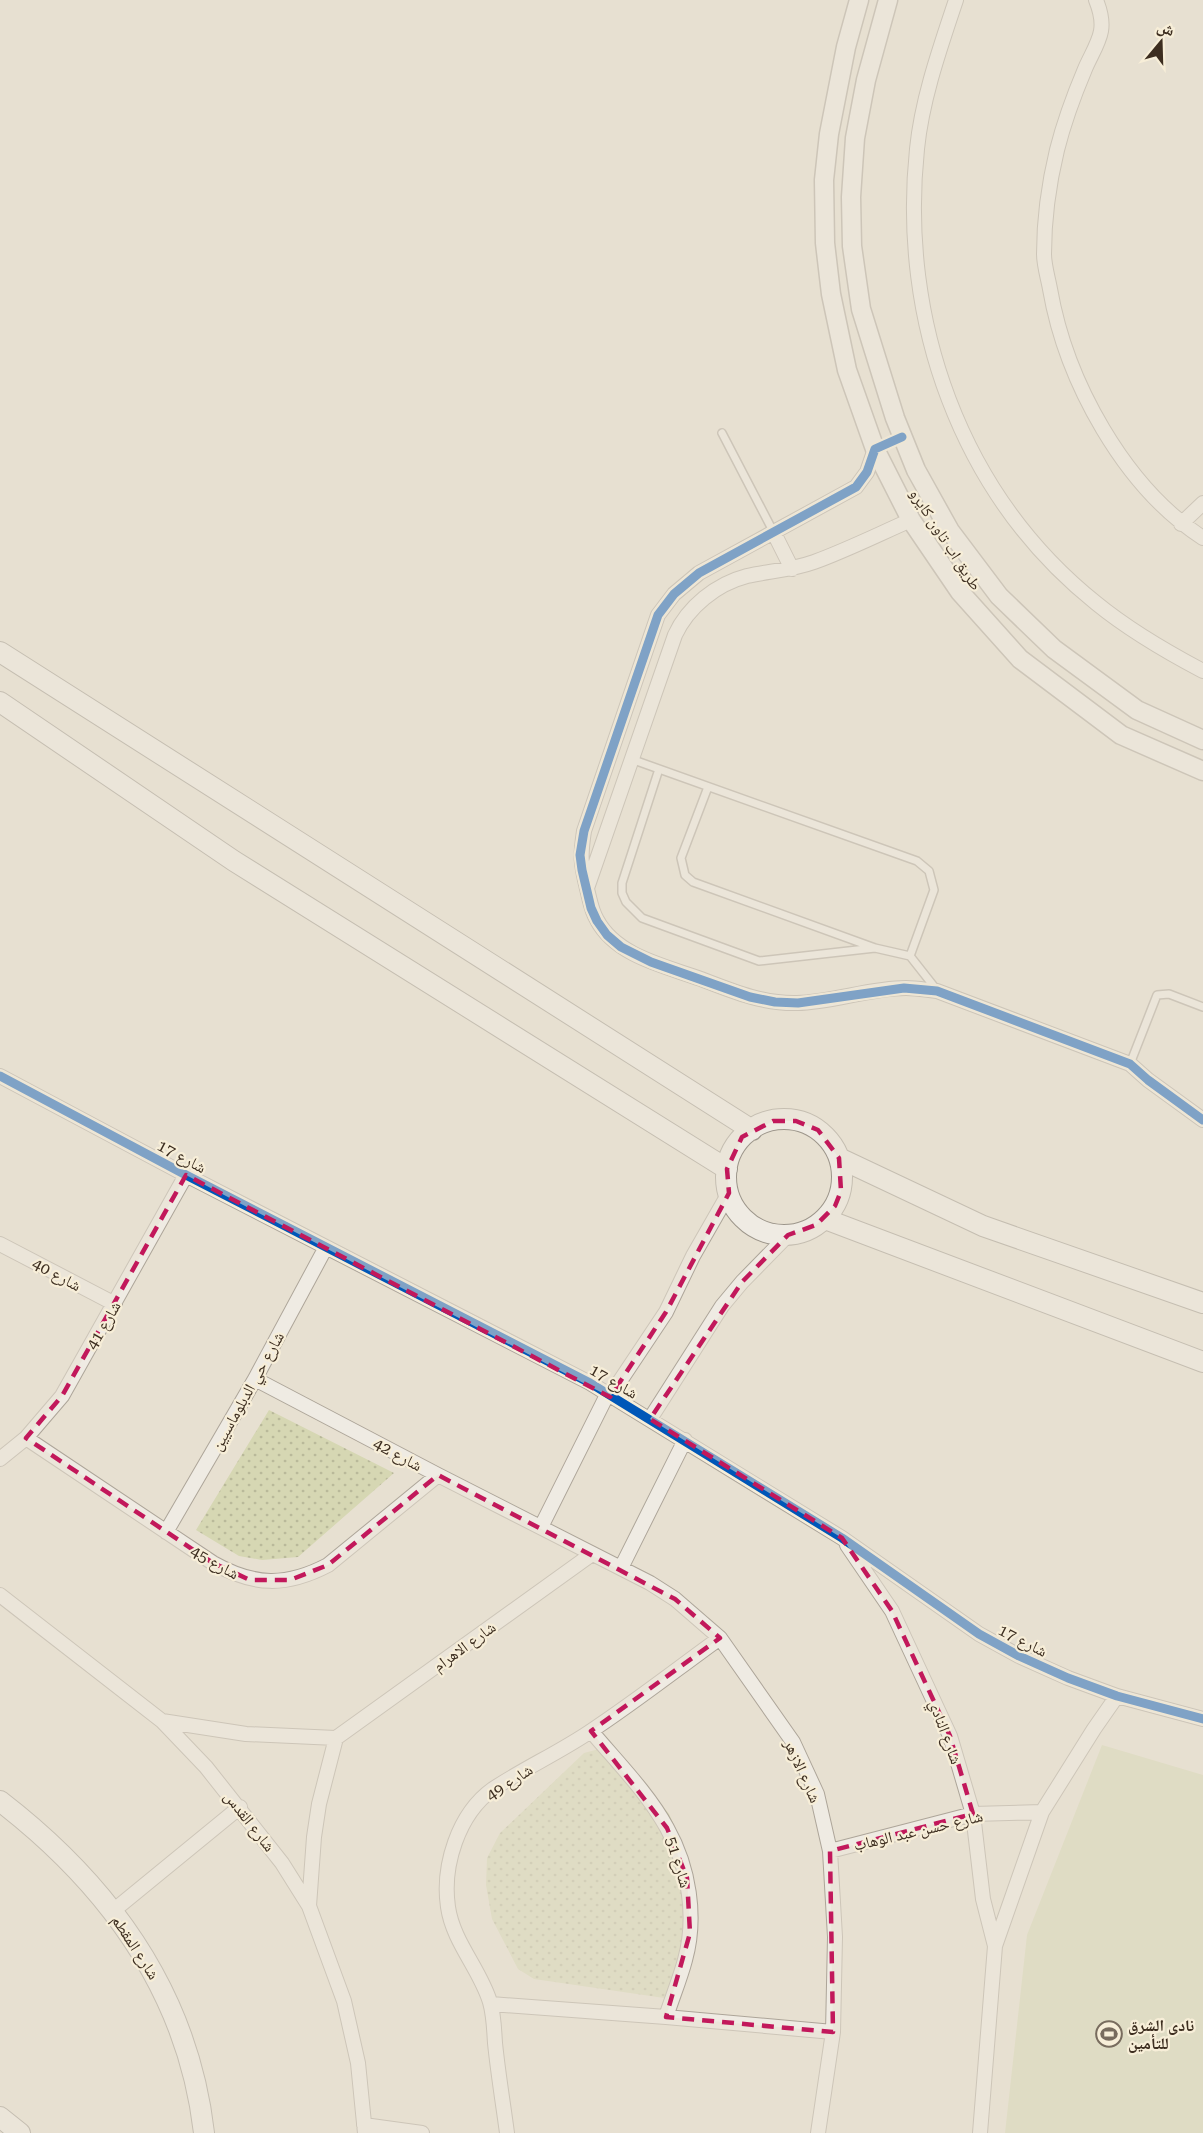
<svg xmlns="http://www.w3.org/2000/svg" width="1203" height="2133" font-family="'Roboto Serif','Noto Naskh Arabic',serif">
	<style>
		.grass { fill: url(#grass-dots) }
		.pitch { fill: #d6d7b3 }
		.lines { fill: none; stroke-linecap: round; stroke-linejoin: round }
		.service-casing { stroke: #ada599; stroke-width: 10 }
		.minor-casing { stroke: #ada599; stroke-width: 16 }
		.tertiary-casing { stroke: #ada599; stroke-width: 21 }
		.secondary-casing { stroke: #9c958a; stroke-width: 22 }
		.service { stroke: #efebe3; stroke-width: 7 }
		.minor { stroke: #efebe3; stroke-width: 14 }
		.tertiary { stroke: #efebe3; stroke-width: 18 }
		.secondary { stroke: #efebe3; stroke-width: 20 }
		.cycleway-casing { stroke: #f7eed8; stroke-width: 13 }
		.cycleway { stroke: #0057b8; stroke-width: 9 }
		.marked { fill: none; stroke: #c2185b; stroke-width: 4.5; stroke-dasharray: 12 8; stroke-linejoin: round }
		.labels { text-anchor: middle; stroke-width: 4.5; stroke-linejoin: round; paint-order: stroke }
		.street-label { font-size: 16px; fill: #3d2e20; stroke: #f7eed8 }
		.poi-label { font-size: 16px; font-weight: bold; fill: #3d2e20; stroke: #f7eed8; text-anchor: start }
	</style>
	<defs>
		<pattern id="grass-dots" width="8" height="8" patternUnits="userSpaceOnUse" patternTransform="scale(1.5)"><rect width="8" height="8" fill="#d6d7b3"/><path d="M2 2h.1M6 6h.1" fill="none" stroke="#b9b99a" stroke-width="1.8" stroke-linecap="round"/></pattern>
	</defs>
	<rect width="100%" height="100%" fill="#e7e0d1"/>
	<path class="grass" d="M 269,1410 L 394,1473 L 298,1557 L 262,1560 L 239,1556 L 196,1530 Z
		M 599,1749 L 645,1784 L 669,1814 L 683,1845 L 689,1900 L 688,1928 L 671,1999 L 534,1979 L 518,1969 L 492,1919 L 486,1885 L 487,1858 L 500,1833 L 584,1753 Z"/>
	<path class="pitch" d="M 1102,1745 L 1203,1775 L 1203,2133 L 1005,2133 L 1027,1935 Z"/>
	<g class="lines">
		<g class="service-casing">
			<path id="service" d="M 722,433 L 774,533
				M 631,759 L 917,861 L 929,871 L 934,890 L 910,956
				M 659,769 L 622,883 L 622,893 L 626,902 L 642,918 L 759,961 L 875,948
				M 708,787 L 681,858 L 685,875 L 693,882 L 875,948 L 910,956 L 936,989
				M 1130,1064 L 1157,995 L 1169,994 L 1203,1007"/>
		</g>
		<g class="minor-casing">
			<path id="minor" d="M 956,0 C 940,48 922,99 917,149 C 899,320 960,494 1096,603 C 1129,630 1165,651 1203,671
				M 1096,0 C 1100,10 1103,20 1101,31 C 1099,43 1090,57 1085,69 C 1074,95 1064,122 1057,150 C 1049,183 1044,219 1044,254 C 1044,265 1048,278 1050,289 C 1066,381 1124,487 1203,538
				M 875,449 L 867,472 L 856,487 L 699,573 L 674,594 L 658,615 L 584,831 C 580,857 581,864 587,889 C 590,900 591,910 597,920 C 616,956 665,966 701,979 C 732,991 763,1004 797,1003 C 833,1002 870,988 906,988 C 916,988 927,990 937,991 L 1130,1064 L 1148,1080 L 1203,1120
				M 1181,524 L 1203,503
				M 774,533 L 792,569
				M 587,888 L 675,635 C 688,607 716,584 747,576 C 770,571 792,570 814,562 C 847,550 879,534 911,520
				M 0,1076 L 186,1175 L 590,1383 L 842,1538 L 979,1634 L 1019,1656 L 1068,1678 L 1117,1696 L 1203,1719
				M 0,1244 L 115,1304
				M 255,1379 L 438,1475 L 650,1583 L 675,1599 L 720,1638 L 793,1742 L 817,1794 L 830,1851 L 835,1937 L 833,2032 L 818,2133
				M 610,1396 L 666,1312 L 693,1256 L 729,1193
				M 650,1419 L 722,1306 L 742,1282 L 788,1235
				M 26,1438 L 213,1563 C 254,1586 286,1587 328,1565 L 438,1475
				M 0,1459 L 26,1438 L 62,1396 L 186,1175
				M 541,1527 L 607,1395
				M 166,1532 L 255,1379 L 326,1247
				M 847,1545 L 892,1611 L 950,1736 L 973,1814 L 983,1899 L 995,1946
				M 621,1568 L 685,1440
				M 0,1595 L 162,1721 L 206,1767 L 282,1863 L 309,1906 L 344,2001 L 358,2063 L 365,2133
				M 162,1721 L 246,1734 L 336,1738
				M 591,1731 C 617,1762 648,1793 667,1828 C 689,1867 697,1917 685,1960 C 680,1979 672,1998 666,2017
				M 830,1851 L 973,1814 L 1042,1812
				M 309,1906 L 314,1837 L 319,1804 L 336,1738 L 592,1554
				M 113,1911 L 240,1807
				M 491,2004 L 666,2017 L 833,2032
				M 364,2125 L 422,2133
				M 507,2133 C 503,2103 498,2073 495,2043 C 494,2029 494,2016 490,2002 C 480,1969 453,1942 448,1907 C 442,1866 458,1814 493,1789 C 525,1768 560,1752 591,1731 C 635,1702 677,1669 720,1638
				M 980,2133 L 995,1946 L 1042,1812 L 1094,1729 L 1117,1696"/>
		</g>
		<g class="tertiary-casing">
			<path id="tertiary" d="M 859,0 L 846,47 L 829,134 L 824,180 L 825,243 L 831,294 L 847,370 L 875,449 L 911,520 L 960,592 L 1020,659 L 1121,735 L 1203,771
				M 888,0 L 866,80 L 855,138 L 851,197 L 852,246 L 861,309 L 895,418 L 916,470 L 950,531 L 999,596 L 1054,649 L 1137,710 L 1203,740"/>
		</g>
		<g class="secondary-casing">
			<path id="secondary" d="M 0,652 L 752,1130
				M 0,702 L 234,861 L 727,1169
				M726 1177a58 58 0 1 1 116 0a58 58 0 1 1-116 0Z
				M 839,1158 L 983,1226 L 1203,1303
				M 825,1219 L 1203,1362
				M 0,1801 C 109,1885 188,1993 204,2133
				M 0,2117 L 20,2133"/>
		</g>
		<use href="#service" class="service"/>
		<use href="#minor" class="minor"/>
		<use href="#tertiary" class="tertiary"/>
		<use href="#secondary" class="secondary"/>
		<g class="cycleway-casing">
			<path id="cycleway" d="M 902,437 L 875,449 L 867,472 L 856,487 L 699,573 L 674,594 L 658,615 L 584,831 L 580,855 L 582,870 L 591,908 L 597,921 L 607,935 L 621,947 L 651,962 L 750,997 L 775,1002 L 798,1003 L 904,988 L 937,991 L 1130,1064 L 1148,1080 L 1203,1120
				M 0,1076 L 186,1175 L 590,1383 L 842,1538 L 979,1634 L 1019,1656 L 1068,1678 L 1117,1696 L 1203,1719"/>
		</g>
		<use href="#cycleway" class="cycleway"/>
	</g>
	<path d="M0 0H1203V2133H0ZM 773,1121 L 796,1121 L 818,1130 L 839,1158 L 841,1191 L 835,1206 L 816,1225 L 788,1235 L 742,1282 L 650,1419 L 842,1538 L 892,1611 L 950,1736 L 973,1814 L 830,1851 L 833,2032 L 666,2017 L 690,1933 L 687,1878 L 667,1828 L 591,1731 L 720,1638 L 675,1599 L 438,1475 L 328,1565 L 290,1580 L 250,1580 L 213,1563 L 26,1438 L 62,1396 L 186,1175 L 610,1397 L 666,1312 L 729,1193 L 727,1169 L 742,1137 Z" fill="#e7e0d1" fill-opacity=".55" fill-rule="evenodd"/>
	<path class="marked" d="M 773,1121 L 796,1121 L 818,1130 L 839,1158 L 841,1191 L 835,1206 L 816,1225 L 788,1235 L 742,1282 L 650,1419 L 842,1538 L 892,1611 L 950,1736 L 973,1814 L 830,1851 L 833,2032 L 666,2017 L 690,1933 L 687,1878 L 667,1828 L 591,1731 L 720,1638 L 675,1599 L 438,1475 L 328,1565 L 290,1580 L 250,1580 L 213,1563 L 26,1438 L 62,1396 L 186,1175 L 610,1397 L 666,1312 L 729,1193 L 727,1169 L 742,1137 Z"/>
	<defs>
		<g id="stadium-ring" transform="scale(1.35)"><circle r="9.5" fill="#f7eed8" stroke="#786c5e" stroke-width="1.5"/><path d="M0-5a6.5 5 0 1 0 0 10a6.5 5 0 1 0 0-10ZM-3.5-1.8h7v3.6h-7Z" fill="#786c5e"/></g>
	</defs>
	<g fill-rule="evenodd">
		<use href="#stadium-ring" x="1109" y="2034"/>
	</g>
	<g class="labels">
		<g class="street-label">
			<text transform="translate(946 539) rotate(57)" y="6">طريق اب تاون كايرو</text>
			<text transform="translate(182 1156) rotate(28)" y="6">شارع 17</text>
			<text transform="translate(57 1274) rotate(28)" y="6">شارع 40</text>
			<text transform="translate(103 1325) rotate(-60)" y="6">شارع 41</text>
			<text transform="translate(614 1381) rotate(30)" y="6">شارع 17</text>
			<text transform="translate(247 1391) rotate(-61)" y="6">شارع حي الدبلوماسيين</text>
			<text transform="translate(398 1454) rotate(28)" y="6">شارع 42</text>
			<text transform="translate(215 1562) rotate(29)" y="6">شارع 45</text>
			<text transform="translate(1023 1640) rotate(27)" y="6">شارع 17</text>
			<text transform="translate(464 1646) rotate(-36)" y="6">شارع الاهرام</text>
			<text transform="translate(946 1732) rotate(70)" y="6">شارع النادي</text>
			<text transform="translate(803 1771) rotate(66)" y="6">شارع الازهر</text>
			<text transform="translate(509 1782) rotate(-34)" y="6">شارع 49</text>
			<text transform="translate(250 1821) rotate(52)" y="6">شارع القدس</text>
			<text transform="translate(918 1830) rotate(-13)" y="6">شارع حسن عبد الوهاب</text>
			<text transform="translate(679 1862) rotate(73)" y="6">شارع 51</text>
			<text transform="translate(136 1947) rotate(57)" y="6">شارع المقطم</text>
		</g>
		<g class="poi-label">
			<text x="1128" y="2031">نادى الشرق<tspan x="1128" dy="18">للتأمين</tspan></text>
		</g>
	</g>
	<g transform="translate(1161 42) rotate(19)" stroke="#f7eed8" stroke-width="4.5" paint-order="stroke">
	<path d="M0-4.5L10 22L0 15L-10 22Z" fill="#3d2e20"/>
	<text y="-9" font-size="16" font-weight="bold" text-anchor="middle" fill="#3d2e20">ش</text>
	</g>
</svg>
